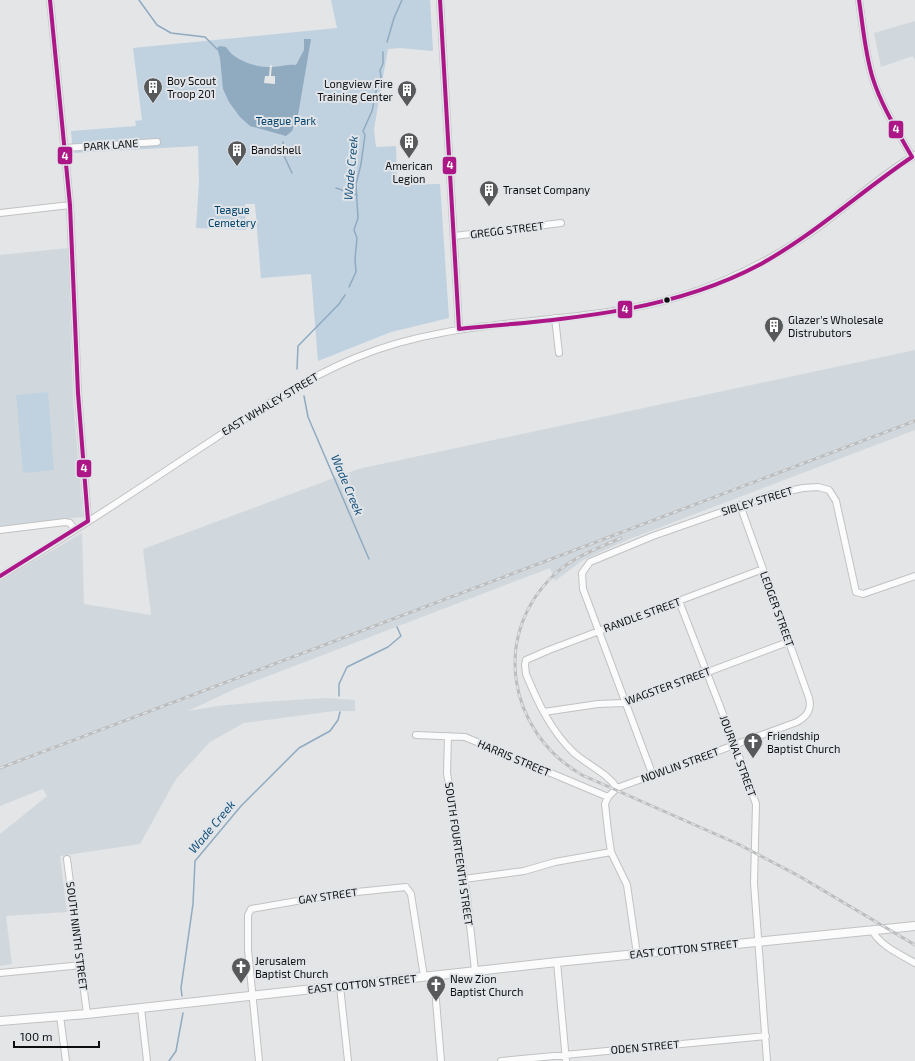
<svg xmlns="http://www.w3.org/2000/svg" width="915" height="1061" font-family="'Exo 2',sans-serif">
	<style>
		.built { fill: #d1d8dd }
		.green { fill: #c0d1e0 }
		.water { fill: #90aac0 }
		.pier { fill: #e3e5e7 }
		.lines { fill: none; stroke-linecap: round; stroke-linejoin: round }
		.stream { stroke: #90aac0; stroke-width: 1.5 }
		.minor-casing { stroke: #c0c2c3; stroke-width: 8 }
		.major-casing { stroke: #c0c2c3; stroke-width: 10 }
		.minor { stroke: #fbfbfb; stroke-width: 6 }
		.major { stroke: #fbfbfb; stroke-width: 8 }
		.rail-casing { stroke: #bdbdbd; stroke-width: 3 }
		.rail { stroke: #e1e5e9; stroke-width: 1.5; stroke-dasharray: 4.5; stroke-linecap: butt }
		.bus-1-casing { stroke: #e1e5e9; stroke-width: 7 }
		.bus-1 { stroke: #ad1687; stroke-width: 4 }
		.bus-dot { fill: #0d0e10; stroke: #e1e5e9; stroke-width: 1.5 }
		.labels { text-anchor: middle; stroke-width: 4; stroke-linejoin: round; paint-order: stroke }
		.poi-label { font-size: 11px; fill: #0d0e10; stroke: #e1e5e9; text-anchor: start }
		.park-label { font-size: 11px; fill: #00416a; stroke: #e1e5e9 }
		.street-label { font-size: 11px; fill: #0d0e10; stroke: #e1e5e9 }
		.water-label { font-size: 12px; font-style: italic; fill: #14507a; stroke: #e1e5e9 }
		.line-badge { stroke: #e1e5e9; stroke-width: 1.5 }
		.badge-label { font-size: 11px; text-anchor: middle; font-weight: bold; fill: #fff }
	</style>
	<rect width="100%" height="100%" fill="#e3e5e7"/>
	<path class="built" d="M 915,21 L 915,60 L 913,56 L 881,67 L 874,33 Z
		M 68,248 L 73,399 L 83,517 L 0,526 L 0,255 Z
		M 915,350 L 915,430 L 627,540 L 583,560 L 555,581 L 550,568 L 237,688 L 188,711 L 217,706 L 262,702 L 326,698 L 355,700 L 355,711 L 334,711 L 244,723 L 210,742 L 176,779 L 140,844 L 60,856 L 67,912 L 6,916 L 12,964 L 0,966 L 0,834 L 47,796 L 43,789 L 0,806 L 0,581 L 82,533 L 84,604 L 151,615 L 143,549 L 358,469 Z"/>
	<path class="green" d="M 331,0 L 430,0 L 433,51 L 400,48 L 388,49 L 374,129 L 376,147 L 396,146 L 397,185 L 440,184 L 449,318 L 391,332 L 318,361 L 311,274 L 261,278 L 255,204 L 245,204 L 246,230 L 196,228 L 199,182 L 198,146 L 73,153 L 71,131 L 136,126 L 135,121 L 142,120 L 133,48 L 337,28 Z
		M 48,392 L 54,470 L 23,473 L 16,395 Z"/>
	<path class="water" d="M 304,39 L 311,39 L 298,115 L 292,131 L 286,136 L 250,126 L 240,117 L 229,102 L 223,89 L 220,58 L 217,48 L 220,46 L 226,47 C 234,61 258,68 273,67 C 281,67 288,64 296,65 L 304,50 Z"/>
	<path class="pier" d="M 270,65 L 272,65 L 271,76 L 275,76 L 275,84 L 264,83 L 265,76 L 269,76 Z"/>
	<g class="lines">
		<path class="stream" d="M 139,0 L 157,25 L 171,33 L 205,37 L 217,49
			M 387,42 L 394,18 L 402,0
			M 283,142 L 285,158 L 292,173
			M 336,188 L 357,195
			M 349,287 L 356,272 L 355,259 L 357,238 L 354,230 L 358,218 L 356,184 L 361,164 L 365,135 L 363,131 L 372,111 L 378,82 L 381,77 L 380,70 L 383,64 L 383,52
			M 297,369 L 298,346 L 339,304 L 345,295
			M 304,396 L 308,417 L 369,559
			M 339,696 L 339,684 L 347,667 L 388,647 L 401,636 L 397,627
			M 182,996 L 181,988 L 193,904 L 195,861 L 241,806 L 299,748 L 330,731 L 338,720 L 340,712
			M 169,1061 L 176,1051 L 183,1013"/>
		<g class="minor-casing">
			<path id="minor" d="M 50,0 L 70,205 L 78,393 L 88,521
				M 440,0 L 459,329
				M 859,0 C 863,26 865,54 873,79 C 882,107 898,132 912,157
				M 65,148 L 157,142
				M 0,213 L 70,205
				M 454,236 L 561,223
				M 555,318 L 559,353
				M 0,530 L 65,522 L 70,523 L 75,530
				M 0,576 C 71,535 139,488 208,443 C 256,411 302,380 355,358 C 459,314 572,328 678,297 C 729,282 777,257 820,226 C 852,202 881,175 915,155
				M 679,601 L 735,745 L 756,804 L 754,883 L 767,1061
				M 544,712 L 598,704 L 625,703 L 788,642
				M 416,735 L 465,737 L 608,797
				M 448,736 L 447,773 L 467,897 L 475,971
				M 653,776 L 583,589 L 582,573 L 590,562 L 653,536 L 770,495 L 803,488 L 818,487 L 829,490 L 836,501 L 856,592 L 863,594 L 915,576
				M 617,788 C 607,773 588,765 574,753 C 551,731 538,703 526,674 L 525,665 L 526,660 L 549,650 L 763,569
				M 67,859 L 87,1014
				M 464,879 L 524,871 L 555,862 L 611,852
				M 872,930 C 880,946 900,954 915,963
				M 637,954 L 627,885 L 611,852 L 608,831 L 605,804 L 608,797 L 617,788 L 797,722 C 807,716 812,710 809,698 L 740,505
				M 557,962 L 566,1061
				M 0,973 L 82,965
				M 434,976 L 441,1061
				M 340,986 L 348,1061
				M 141,1008 L 147,1061
				M 60,1016 L 66,1061
				M 259,1061 L 248,950 L 248,915 L 251,909 L 337,894 L 406,887 L 411,894 L 424,977
				M 501,1061 L 766,1036"/>
		</g>
		<g class="major-casing">
			<path id="major" d="M 0,1021 L 87,1014 L 557,962 L 915,926"/>
		</g>
		<use href="#minor" class="minor"/>
		<use href="#major" class="major"/>
		<g class="rail-casing">
			<path id="rail" d="M 621,538 C 598,548 573,557 555,574 C 490,635 508,732 582,775 L 738,844 L 799,876 L 915,945
				M 0,768 L 915,421"/>
		</g>
		<use href="#rail" class="rail"/>
		<g class="bus-1-casing">
			<path id="bus-1" d="M 440,0 L 459,329 C 560,319 667,314 759,265 C 814,235 860,192 912,157 C 898,132 882,107 873,79 C 865,54 863,26 859,0
				M 0,576 L 88,521 L 78,393 L 70,205 L 50,0"/>
		</g>
		<use href="#bus-1" class="bus-1"/>
	</g>
	<defs>
		<g id="building-pin" transform="scale(1)"><path d="M0 17L-7.5 6A9.5 9.5 0 1 1 7.5 6Z" fill="#58595b" stroke="#e1e5e9"/><path d="M-4-6H4V6H1V3H-1V6H-4ZM-2.5-4.3h1.7v1.8h-1.7ZM.8-4.3h1.7v1.8H.8ZM-2.5-1h1.7V.8h-1.7ZM.8-1h1.7V.8H.8Z" fill="#fff"/></g>
		<g id="church-pin" transform="scale(1)"><path d="M0 17L-7.5 6A9.5 9.5 0 1 1 7.5 6Z" fill="#58595b" stroke="#e1e5e9"/><path d="M-1.2-6h2.4v3.5h3.3v2.4h-3.3V6h-2.4V-.1h-3.3v-2.4h3.3Z" fill="#fff"/></g>
	</defs>
	<g fill-rule="evenodd">
		<use href="#building-pin" x="153" y="87"/>
		<use href="#building-pin" x="407" y="90"/>
		<use href="#building-pin" x="409" y="142"/>
		<use href="#building-pin" x="237" y="150"/>
		<use href="#building-pin" x="489" y="190"/>
		<use href="#building-pin" x="774" y="326"/>
		<use href="#church-pin" x="753" y="742"/>
		<use href="#church-pin" x="241" y="967"/>
		<use href="#church-pin" x="436" y="985"/>
	</g>
	<circle class="bus-dot" cx="667" cy="300" r="3.5"/>
	<g class="labels">
		<g class="poi-label">
			<text x="167" y="85">Boy Scout<tspan x="167" dy="13">Troop 201</tspan></text>
			<text x="393" y="88" text-anchor="end">Longview Fire<tspan x="393" dy="13">Training Center</tspan></text>
			<text x="251" y="154">Bandshell</text>
			<text x="409" y="170" text-anchor="middle">American<tspan x="409" dy="13">Legion</tspan></text>
			<text x="503" y="194">Transet Company</text>
			<text x="788" y="324">Glazer's Wholesale<tspan x="788" dy="13">Distrubutors</tspan></text>
			<text x="767" y="740">Friendship<tspan x="767" dy="13">Baptist Church</tspan></text>
			<text x="255" y="965">Jerusalem<tspan x="255" dy="13">Baptist Church</tspan></text>
			<text x="450" y="983">New Zion<tspan x="450" dy="13">Baptist Church</tspan></text>
		</g>
		<g class="park-label">
			<text x="286" y="125">Teague Park</text>
			<text x="232" y="214">Teague<tspan x="232" dy="13">Cemetery</tspan></text>
		</g>
		<g class="street-label">
			<text transform="translate(111 145) rotate(-4)" y="4">PARK LANE</text>
			<text transform="translate(507 230) rotate(-7)" y="4">GREGG STREET</text>
			<text transform="translate(270 404) rotate(-31)" y="4">EAST WHALEY STREET</text>
			<text transform="translate(757 501) rotate(-17)" y="4">SIBLEY STREET</text>
			<text transform="translate(777 609) rotate(70)" y="4">LEDGER STREET</text>
			<text transform="translate(642 615) rotate(-20)" y="4">RANDLE STREET</text>
			<text transform="translate(668 686) rotate(-20)" y="4">WAGSTER STREET</text>
			<text transform="translate(738 756) rotate(70)" y="4">JOURNAL STREET</text>
			<text transform="translate(514 758) rotate(23)" y="4">HARRIS STREET</text>
			<text transform="translate(680 765) rotate(-20)" y="4">NOWLIN STREET</text>
			<text transform="translate(459 854) rotate(82)" y="4">SOUTH FOURTEENTH STREET</text>
			<text transform="translate(328 896) rotate(-8)" y="4">GAY STREET</text>
			<text transform="translate(77 936) rotate(83)" y="4">SOUTH NINTH STREET</text>
			<text transform="translate(684 949) rotate(-6)" y="4">EAST COTTON STREET</text>
			<text transform="translate(362 984) rotate(-6)" y="4">EAST COTTON STREET</text>
			<text transform="translate(645 1047) rotate(-5)" y="4">ODEN STREET</text>
		</g>
		<g class="water-label">
			<text transform="translate(351 168) rotate(-85)" y="4">Wade Creek</text>
			<text transform="translate(347 485) rotate(67)" y="4">Wade Creek</text>
			<text transform="translate(212 827) rotate(-50)" y="4">Wade Creek</text>
		</g>
	</g>
	<g class="line-badge">
		<rect x="888" y="120" width="16" height="19" rx="4" fill="#ad1687"/>
		<rect x="57" y="146" width="16" height="19" rx="4" fill="#ad1687"/>
		<rect x="442" y="156" width="15" height="19" rx="4" fill="#ad1687"/>
		<rect x="617" y="300" width="16" height="19" rx="4" fill="#ad1687"/>
		<rect x="76" y="459" width="16" height="19" rx="4" fill="#ad1687"/>
	</g>
	<g class="badge-label">
		<text x="896" y="133">4</text>
		<text x="65" y="160">4</text>
		<text x="450" y="169">4</text>
		<text x="625" y="313">4</text>
		<text x="84" y="472">4</text>
	</g>
	<path d="M14 1041v6h85v-6" fill="none" stroke="#0d0e10" stroke-width="2"/>
	<text x="20" y="1041" font-size="12" fill="#0d0e10" stroke="#e1e5e9" stroke-width="3" paint-order="stroke">100 m</text>
</svg>
